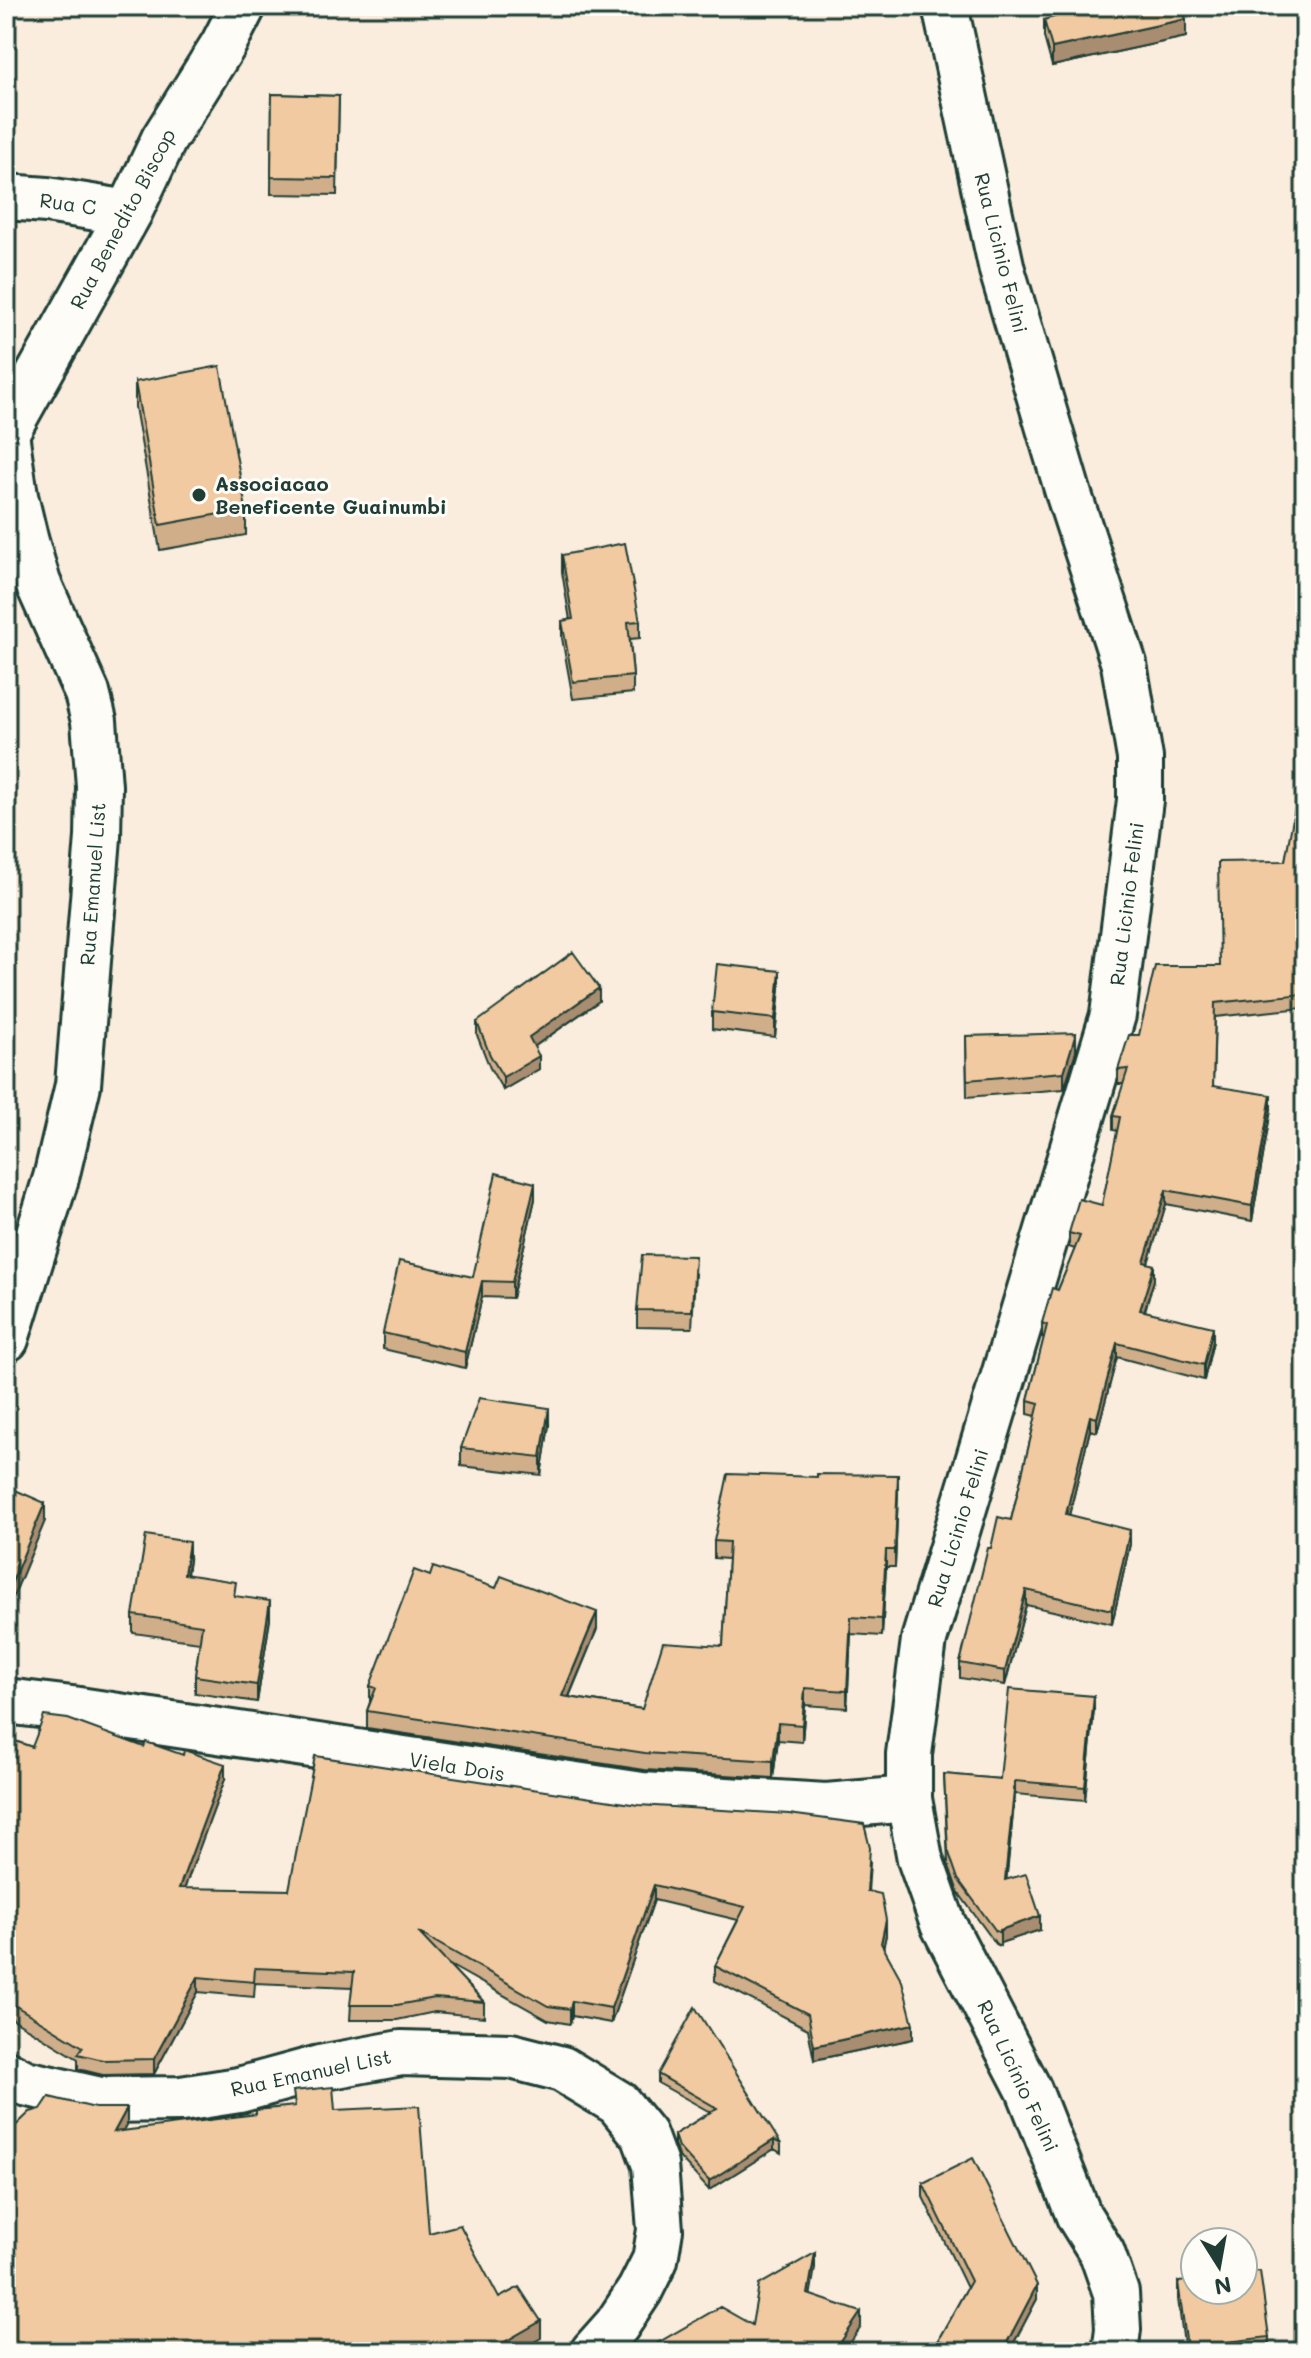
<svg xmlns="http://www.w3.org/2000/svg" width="1311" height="2358" font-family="Mali,sans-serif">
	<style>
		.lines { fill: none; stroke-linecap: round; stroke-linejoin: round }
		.minor-casing { stroke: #1f3d34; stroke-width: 50 }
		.minor { stroke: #fdfcf7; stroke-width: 44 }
		.wall { fill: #d0ae8a; stroke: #1f3d34; stroke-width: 2 }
		.shaded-wall { fill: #a98d71; stroke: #1f3d34; stroke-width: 2 }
		.building { fill: #f2caa1; stroke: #1f3d34; stroke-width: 2 }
		.poi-dot { fill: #1f3d34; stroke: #fdfcf7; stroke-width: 3 }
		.labels { text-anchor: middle; stroke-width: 6; stroke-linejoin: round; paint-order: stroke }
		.street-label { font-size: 20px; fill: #1f3d34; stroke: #fdfcf7 }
		.poi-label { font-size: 20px; font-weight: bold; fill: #1f3d34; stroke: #fdfcf7; text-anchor: start }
	</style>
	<rect width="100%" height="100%" fill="#faeddd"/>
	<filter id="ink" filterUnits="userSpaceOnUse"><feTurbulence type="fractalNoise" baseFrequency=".0125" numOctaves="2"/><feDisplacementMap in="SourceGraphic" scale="16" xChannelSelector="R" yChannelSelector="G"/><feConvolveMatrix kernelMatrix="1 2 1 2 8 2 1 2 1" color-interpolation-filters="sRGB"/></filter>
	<g filter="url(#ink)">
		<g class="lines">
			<g class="minor-casing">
				<path id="minor" d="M 945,6 L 1002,270 L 1068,492 L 1124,664 L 1140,758 L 1140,800 L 1113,1015 L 924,1640 L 909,1754 L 909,1799 L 920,1859 L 943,1924 L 1029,2090 L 1079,2216 L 1102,2253 L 1116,2293 L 1118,2329 L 1115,2352
					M 6,197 L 47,200 L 129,213
					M 6,433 L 15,496 L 26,542 L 38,583 L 87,693 L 94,721 L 99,786 L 98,837 L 78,1085 L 56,1178 L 6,1339
					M 6,433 L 129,213 L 164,139 L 223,45 L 243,6
					M 6,1701 L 72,1709 L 642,1795 L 826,1806 L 909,1799
					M 6,2073 L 25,2083 L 100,2100 L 181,2099 L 239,2090 L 320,2068 L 401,2053 L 511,2056 L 562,2069 L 618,2103 L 644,2135 L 655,2165 L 660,2230 L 655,2260 L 640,2290 L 617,2325 L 593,2352"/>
			</g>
			<use href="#minor" class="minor"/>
		</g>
		<path class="wall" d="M 1044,20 L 1186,37 L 1052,66 L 1044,37 Z
			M 272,94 L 339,96 L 337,195 L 271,194 Z
			M 135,382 L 246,509 L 246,535 L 160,550 L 135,407 Z
			M 562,555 L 640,621 L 640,638 L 630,639 L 633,676 L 633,693 L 573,699 L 562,638 L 562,621 L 570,620 L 562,572 Z
			M 1305,771 L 1305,1014 L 1303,1014 L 1303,1008 L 1215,1017 L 1213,1086 L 1271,1109 L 1252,1221 L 1166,1204 L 1148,1263 L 1154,1280 L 1145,1311 L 1213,1341 L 1204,1380 L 1117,1357 L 1097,1432 L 1090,1430 L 1069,1515 L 1130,1544 L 1112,1624 L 1026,1605 L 1005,1685 L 960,1678 L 960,1663 L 991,1548 L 1011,1520 L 1036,1416 L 1028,1414 L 1028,1400 L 1044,1338 L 1042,1337 L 1042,1323 L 1058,1290 L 1075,1249 L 1069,1247 L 1069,1233 L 1102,1205 L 1118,1131 L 1113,1130 L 1113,1116 L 1124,1084 L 1118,1084 L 1118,1070 L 1139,1035 L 1220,966 L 1285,861 Z
			M 780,988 L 775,1037 L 712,1029 L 712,1012 Z
			M 599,1001 L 534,1047 L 539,1069 L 503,1090 L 490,1068 L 477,1035 L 477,1022 Z
			M 966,1036 L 1076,1051 L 1064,1089 L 967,1097 Z
			M 535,1199 L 512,1298 L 482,1297 L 465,1368 L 383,1349 L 383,1333 L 473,1277 Z
			M 695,1274 L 692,1328 L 637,1327 L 637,1310 Z
			M 549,1425 L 541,1475 L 461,1466 L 461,1448 Z
			M 898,1492 L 895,1567 L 886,1567 L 882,1636 L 851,1634 L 847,1708 L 805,1705 L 802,1742 L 778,1740 L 773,1778 L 645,1770 L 367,1728 L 367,1711 L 370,1702 L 370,1686 L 430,1576 L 597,1629 L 569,1697 L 642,1709 L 723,1646 L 728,1559 L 714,1558 L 714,1541 Z
			M 189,1560 L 187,1574 L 236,1596 L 270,1619 L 257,1702 L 195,1693 L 195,1676 L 200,1642 L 133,1633 L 133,1615 Z
			M 1094,1709 L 1085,1800 L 1015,1794 L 1006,1880 L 1040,1930 L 1000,1943 L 1000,1946 L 996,1944 L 958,1892 L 948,1863 L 944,1774 L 1000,1779 Z
			M 6,1738 L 32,1747 L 225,1779 L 184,1889 L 289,1890 L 870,1863 L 868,1892 L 886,1935 L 883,1948 L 913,2039 L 814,2060 L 808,2029 L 715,1981 L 715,1966 L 738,1920 L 654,1900 L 611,2023 L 572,2016 L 570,2024 L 548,2020 L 448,1964 L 484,2002 L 484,2017 L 435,2012 L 397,2020 L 350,2020 L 352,1987 L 255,1983 L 254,1997 L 198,1992 L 154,2074 L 103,2075 L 78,2069 L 78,2059 L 6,2015 Z
			M 658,2074 L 781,2144 L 781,2153 L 774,2149 L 709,2190 L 678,2156 L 674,2144 L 674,2135 L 710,2112 L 658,2083 Z
			M 923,2183 L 1037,2299 L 1009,2352 L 938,2352 L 938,2340 L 967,2288 L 923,2197 Z
			M 1178,2282 L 1269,2337 L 1269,2352 L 1185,2352 L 1178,2299 Z"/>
		<path class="shaded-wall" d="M 1186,19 L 1186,37 L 1052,66 L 1052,48 Z
			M 780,971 L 780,988 L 775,1037 L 775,1019 Z
			M 599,988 L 599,1001 L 529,1050 L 529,1037 Z
			M 1076,1033 L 1076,1051 L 1064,1089 L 1064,1072 Z
			M 539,1056 L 539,1069 L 503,1090 L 503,1077 Z
			M 1271,1095 L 1271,1109 L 1252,1221 L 1252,1206 Z
			M 535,1183 L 535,1199 L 512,1298 L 512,1282 Z
			M 1166,1190 L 1166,1204 L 1144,1276 L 1144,1262 Z
			M 1154,1265 L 1154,1280 L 1140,1324 L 1140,1310 Z
			M 482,1281 L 482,1297 L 465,1368 L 465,1352 Z
			M 1213,1327 L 1213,1341 L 1204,1380 L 1204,1365 Z
			M 1117,1343 L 1117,1357 L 1097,1432 L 1097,1418 Z
			M 549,1408 L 549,1425 L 541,1475 L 541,1457 Z
			M 1090,1416 L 1090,1430 L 1066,1528 L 1066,1514 Z
			M 898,1475 L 898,1492 L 895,1567 L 895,1550 Z
			M 45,1503 L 45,1521 L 6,1614 L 6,1596 Z
			M 1130,1530 L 1130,1544 L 1112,1624 L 1112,1610 Z
			M 189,1542 L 189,1560 L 184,1592 L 184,1574 Z
			M 886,1550 L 886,1567 L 882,1636 L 882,1619 Z
			M 1026,1590 L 1026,1605 L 1005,1685 L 1005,1671 Z
			M 270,1601 L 270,1619 L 257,1702 L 257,1685 Z
			M 597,1612 L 597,1629 L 562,1713 L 562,1696 Z
			M 851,1617 L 851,1634 L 847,1708 L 847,1691 Z
			M 805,1688 L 805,1705 L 802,1742 L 802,1725 Z
			M 1094,1696 L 1094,1709 L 1085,1800 L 1085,1787 Z
			M 778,1723 L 778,1740 L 773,1778 L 773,1761 Z
			M 225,1764 L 225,1779 L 179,1903 L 179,1888 Z
			M 1015,1781 L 1015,1794 L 1005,1894 L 1005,1880 Z
			M 654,1885 L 654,1900 L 611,2023 L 611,2008 Z
			M 1040,1916 L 1040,1930 L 1000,1943 L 1000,1946 L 1000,1930 Z
			M 886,1920 L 886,1935 L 881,1958 L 881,1943 Z
			M 198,1977 L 198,1992 L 154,2074 L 154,2059 Z
			M 572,2001 L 572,2016 L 570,2024 L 570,2009 Z
			M 913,2024 L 913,2039 L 814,2060 L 814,2046 Z
			M 127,2108 L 127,2125 L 114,2149 L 114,2132 Z
			M 774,2140 L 774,2149 L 709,2190 L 709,2181 Z
			M 815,2253 L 815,2268 L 808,2309 L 808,2294 Z
			M 1037,2285 L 1037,2299 L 1009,2352 L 1002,2352 Z
			M 861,2312 L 861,2327 L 844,2352 L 834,2352 Z
			M 541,2321 L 541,2338 L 517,2352 L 487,2352 Z"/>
		<path class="building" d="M 1089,6 L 1182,6 L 1186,19 L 1052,48 L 1044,20 Z
			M 272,94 L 339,96 L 337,178 L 271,177 Z
			M 220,366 L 246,509 L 160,525 L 135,382 Z
			M 625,543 L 640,621 L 628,622 L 633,676 L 573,682 L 562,621 L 573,619 L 562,555 Z
			M 1302,771 L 1305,771 L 1305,1000 L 1303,1000 L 1303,994 L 1215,1003 L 1213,1086 L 1271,1095 L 1252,1206 L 1166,1190 L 1144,1262 L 1154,1265 L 1140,1310 L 1213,1327 L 1204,1365 L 1117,1343 L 1097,1418 L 1090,1416 L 1066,1514 L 1130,1530 L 1112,1610 L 1026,1590 L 1005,1671 L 960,1663 L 988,1548 L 991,1548 L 998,1517 L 1011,1520 L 1039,1403 L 1028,1400 L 1047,1325 L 1042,1323 L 1052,1288 L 1058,1290 L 1080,1236 L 1069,1233 L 1079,1199 L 1102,1205 L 1120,1117 L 1113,1116 L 1128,1069 L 1118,1070 L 1129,1035 L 1139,1035 L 1155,966 L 1220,966 L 1218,862 L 1285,861 Z
			M 573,952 L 599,988 L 529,1037 L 539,1056 L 503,1077 L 490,1055 L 477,1022 Z
			M 717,964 L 780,971 L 775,1019 L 712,1012 Z
			M 1076,1033 L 1064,1072 L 967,1080 L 966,1036 Z
			M 496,1173 L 535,1183 L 512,1282 L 482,1281 L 465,1352 L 383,1333 L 399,1261 L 473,1277 Z
			M 642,1255 L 695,1256 L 692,1311 L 637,1310 Z
			M 479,1398 L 549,1408 L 541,1457 L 461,1448 Z
			M 728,1474 L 817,1477 L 817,1474 L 898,1475 L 895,1550 L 886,1550 L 882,1619 L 851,1617 L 847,1691 L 805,1688 L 802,1725 L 778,1723 L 773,1761 L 645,1753 L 367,1711 L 376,1688 L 370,1686 L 414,1570 L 430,1576 L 433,1567 L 496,1588 L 501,1576 L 597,1612 L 562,1696 L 642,1709 L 663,1642 L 723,1646 L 729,1542 L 714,1541 Z
			M 6,1486 L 45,1503 L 6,1596 Z
			M 146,1535 L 189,1542 L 184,1574 L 236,1582 L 234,1596 L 270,1601 L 257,1685 L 195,1676 L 202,1625 L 133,1615 Z
			M 1009,1689 L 1094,1696 L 1085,1787 L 1015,1781 L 1005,1880 L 1026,1874 L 1040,1916 L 1000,1930 L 1000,1933 L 996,1931 L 958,1879 L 948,1850 L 944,1774 L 1000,1779 Z
			M 44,1716 L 68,1719 L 144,1747 L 146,1742 L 183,1755 L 184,1750 L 225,1764 L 179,1888 L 289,1890 L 315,1756 L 638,1805 L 789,1814 L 864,1824 L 870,1848 L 867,1891 L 881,1894 L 886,1920 L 881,1943 L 902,1981 L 913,2024 L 814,2046 L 808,2014 L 715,1966 L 745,1907 L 654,1885 L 611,2008 L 572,2001 L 570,2009 L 548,2006 L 418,1932 L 484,2002 L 435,1998 L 397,2005 L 350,2005 L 354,1972 L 255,1968 L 254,1982 L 198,1977 L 154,2059 L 103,2060 L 78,2054 L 83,2047 L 6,2000 L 6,1945 L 9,1942 L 6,1937 L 6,1738 L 32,1747 Z
			M 695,2007 L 781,2144 L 774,2140 L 709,2181 L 678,2147 L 674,2135 L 717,2108 L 658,2074 Z
			M 333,2087 L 335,2110 L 419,2106 L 429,2233 L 460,2225 L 499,2298 L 519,2287 L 541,2321 L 487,2352 L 6,2352 L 6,2131 L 8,2133 L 30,2112 L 41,2109 L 49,2097 L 95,2108 L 127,2108 L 114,2132 L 256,2114 L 256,2110 L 295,2106 L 293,2091 Z
			M 973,2158 L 1037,2285 L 1002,2352 L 974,2352 L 938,2340 L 971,2281 L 923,2183 Z
			M 815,2253 L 808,2294 L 861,2312 L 834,2352 L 642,2352 L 720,2307 L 752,2325 L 759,2285 Z
			M 1260,2271 L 1269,2337 L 1187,2347 L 1178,2282 L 1195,2280 L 1195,2290 L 1243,2290 L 1243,2273 Z"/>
	</g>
	<circle class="poi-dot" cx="199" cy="495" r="8"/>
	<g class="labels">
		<g class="street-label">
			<text transform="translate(68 204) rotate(8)" y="7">Rua C</text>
			<text transform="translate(123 219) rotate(-62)" y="7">Rua Benedito Biscop</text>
			<text transform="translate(1001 253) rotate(76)" y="7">Rua Licinio Felini</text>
			<text transform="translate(93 884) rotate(-86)" y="7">Rua Emanuel List</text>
			<text transform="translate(1127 904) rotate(-83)" y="7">Rua Licinio Felini</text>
			<text transform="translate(958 1528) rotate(-73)" y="7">Rua Licinio Felini</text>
			<text transform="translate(457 1767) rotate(9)" y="7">Viela Dois</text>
			<text transform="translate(311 2073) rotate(-12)" y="7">Rua Emanuel List</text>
			<text transform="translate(1018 2076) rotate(65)" y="7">Rua Licínio Felini</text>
		</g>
		<g class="poi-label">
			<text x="215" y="491">Associacao<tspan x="215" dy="23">Beneficente Guainumbi</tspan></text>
		</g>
	</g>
	<rect width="1311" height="2358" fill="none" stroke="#fdfcf7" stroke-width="32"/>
	<rect x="16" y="16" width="1279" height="2326" fill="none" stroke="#1f3d34" stroke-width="3" filter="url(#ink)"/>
	<g transform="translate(1219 2266) rotate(169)"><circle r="38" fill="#fdfcf7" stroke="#a4b0a9" stroke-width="2"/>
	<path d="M0-6L14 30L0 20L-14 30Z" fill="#1f3d34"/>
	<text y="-12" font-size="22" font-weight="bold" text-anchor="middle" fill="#1f3d34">N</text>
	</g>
</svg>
